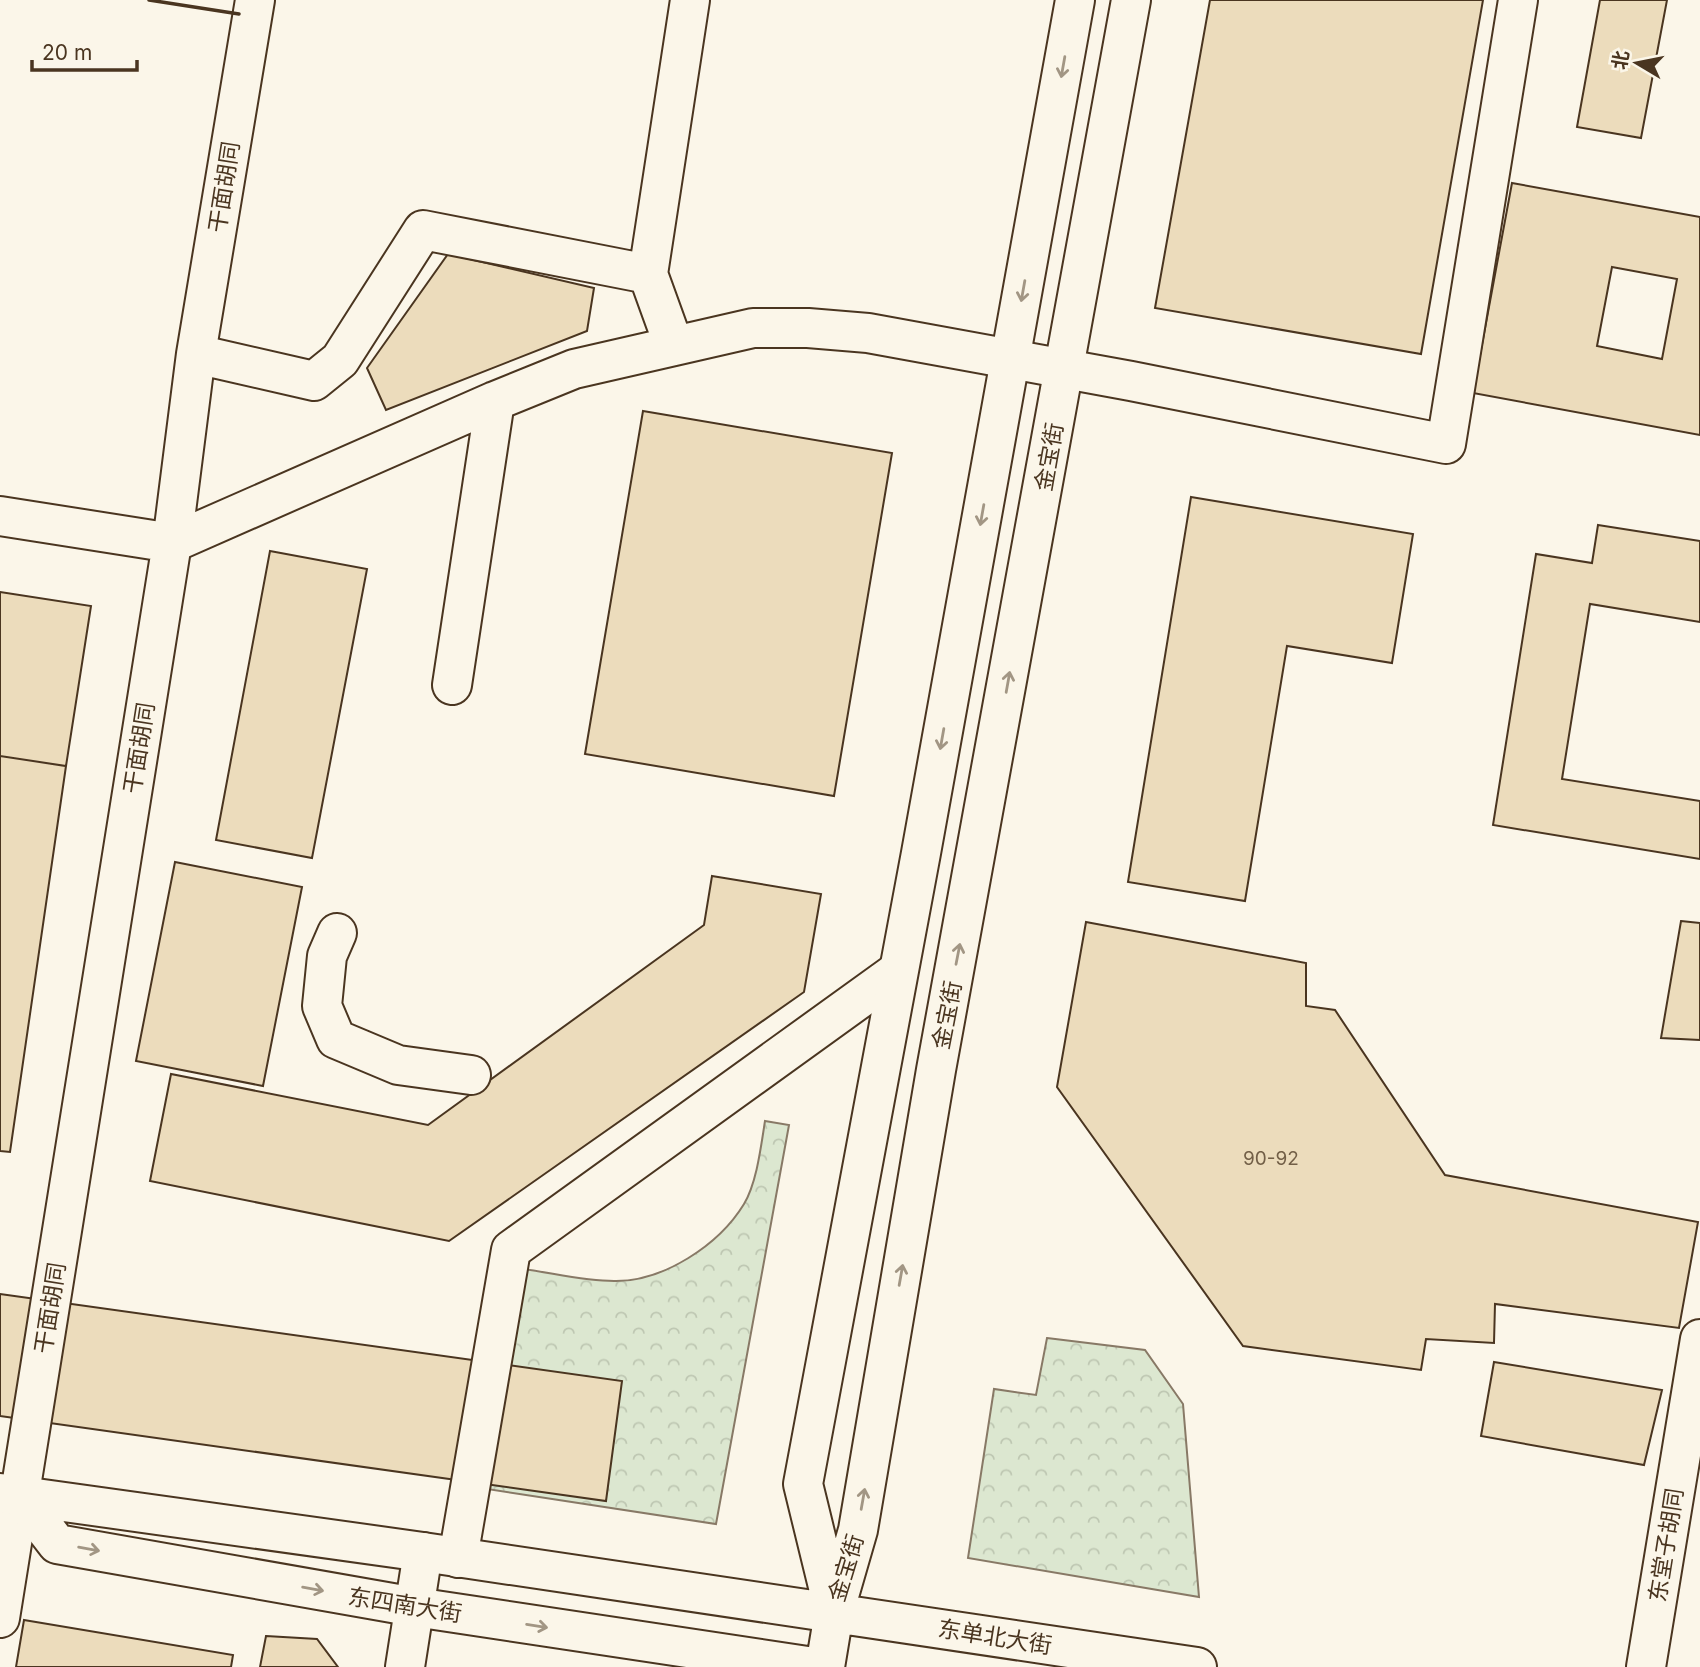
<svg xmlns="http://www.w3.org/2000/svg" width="1700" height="1667" font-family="Inter,'Noto Sans SC',sans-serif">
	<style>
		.park { fill: url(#park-crowns); stroke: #887966; stroke-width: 2 }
		.building { fill: #ecdcbc; stroke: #4a3520; stroke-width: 2; fill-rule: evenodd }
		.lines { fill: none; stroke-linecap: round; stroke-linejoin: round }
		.minor-casing { stroke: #4a3520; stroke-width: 42 }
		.major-casing { stroke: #4a3520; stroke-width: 42 }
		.minor { stroke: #fbf6e9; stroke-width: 38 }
		.major { stroke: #fbf6e9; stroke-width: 38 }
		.wall { stroke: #4a3520; stroke-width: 3.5 }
		.oneway { stroke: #a29684 }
		.labels { text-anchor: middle; stroke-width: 5; stroke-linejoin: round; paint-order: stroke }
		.number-label { font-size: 19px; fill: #725f47 }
		.street-label { font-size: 23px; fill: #4a3520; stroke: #fbf6e9 }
	</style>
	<defs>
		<pattern id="park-crowns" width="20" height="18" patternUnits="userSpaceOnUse" patternTransform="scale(1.75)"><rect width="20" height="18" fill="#dce7d0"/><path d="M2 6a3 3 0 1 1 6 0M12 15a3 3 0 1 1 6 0" fill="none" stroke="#bec7b2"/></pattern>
	</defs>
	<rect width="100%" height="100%" fill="#fbf6e9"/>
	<path class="park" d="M 765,1121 L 789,1125 L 716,1524 L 487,1489 L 523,1269 C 553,1273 584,1281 614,1281 C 663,1282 719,1245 744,1204 C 757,1182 761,1146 765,1121 Z
		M 1047,1338 L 1145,1350 L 1183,1404 L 1199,1597 L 968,1558 L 994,1389 L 1036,1395 Z"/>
	<path class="building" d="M 1210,0 L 1483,0 L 1421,354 L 1155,308 Z
		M 1600,0 L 1667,0 L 1641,138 L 1577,127 Z
		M 1512,183 L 1700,217 L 1700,435 L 1473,393 ZM 1612,267 L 1677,279 L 1662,359 L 1597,346 Z
		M 448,254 L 594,288 L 587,331 L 386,410 L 367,368 Z
		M 643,411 L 892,453 L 834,796 L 585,754 Z
		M 1191,497 L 1413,534 L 1392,663 L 1287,646 L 1245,901 L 1128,882 Z
		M 1598,525 L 1700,541 L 1700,622 L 1590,604 L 1562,779 L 1700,801 L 1700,859 L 1493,825 L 1536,554 L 1592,563 Z
		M 270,551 L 367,569 L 312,858 L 216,840 Z
		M 0,592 L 91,606 L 66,766 L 0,756 Z
		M 0,756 L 66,766 L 10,1152 L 0,1151 Z
		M 175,862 L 302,887 L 263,1086 L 136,1061 Z
		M 712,876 L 821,894 L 804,992 L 449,1241 L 150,1181 L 171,1074 L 428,1125 L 704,925 Z
		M 1681,921 L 1700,923 L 1700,1040 L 1661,1038 Z
		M 1086,922 L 1306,963 L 1306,1006 L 1335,1010 L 1445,1175 L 1698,1222 L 1679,1328 L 1495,1304 L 1494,1343 L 1426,1339 L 1421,1370 L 1243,1346 L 1057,1087 Z
		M 0,1294 L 622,1381 L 606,1501 L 0,1416 Z
		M 1494,1362 L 1662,1390 L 1644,1465 L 1481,1436 Z
		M 24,1620 L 233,1655 L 231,1667 L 16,1667 Z
		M 266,1636 L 317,1639 L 338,1667 L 260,1667 Z"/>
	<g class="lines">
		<g class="minor-casing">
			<path id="minor" d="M 674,346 L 648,274 L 690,0
				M 196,354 L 314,381 L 340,360 L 423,230 L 648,274
				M 0,516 L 172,543 L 495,401 L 574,369 L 753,328 L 808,328 L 868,333 L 1131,381 L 1446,444 L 1518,0
				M 452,685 L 495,401
				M 337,933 L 327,956 L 322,1006 L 336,1039 L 398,1065 L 471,1075
				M 458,1558 L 511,1250 L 898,971
				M 0,1618 L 172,543 L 196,354 L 255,0
				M 405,1667 L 423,1552
				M 1646,1667 L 1700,1339"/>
		</g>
		<g class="major-casing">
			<path id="major" d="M 0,1493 L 423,1552 L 1197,1667
				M 20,1496 L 57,1544 L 415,1607 L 814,1667
				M 834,1611 L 803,1484 L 921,853 L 1075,0
				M 825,1667 L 834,1613 L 858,1530 L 936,1070 L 1131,0"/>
		</g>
		<use href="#minor" class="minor"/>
		<use href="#major" class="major"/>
		<path class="wall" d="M 149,0 L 239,14"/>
	</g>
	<defs><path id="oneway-shaft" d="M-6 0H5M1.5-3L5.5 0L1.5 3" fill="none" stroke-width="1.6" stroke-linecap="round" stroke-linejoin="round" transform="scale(1.75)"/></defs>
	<g class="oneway">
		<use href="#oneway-shaft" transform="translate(1063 67) rotate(100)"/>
		<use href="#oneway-shaft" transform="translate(1023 291) rotate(100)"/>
		<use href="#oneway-shaft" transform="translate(982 515) rotate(100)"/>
		<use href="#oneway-shaft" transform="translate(1008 682) rotate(-80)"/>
		<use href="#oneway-shaft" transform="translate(942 739) rotate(100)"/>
		<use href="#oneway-shaft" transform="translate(958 954) rotate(-79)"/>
		<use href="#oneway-shaft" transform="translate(901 1275) rotate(-80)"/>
		<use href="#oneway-shaft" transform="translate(863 1499) rotate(-80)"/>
		<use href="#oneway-shaft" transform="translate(89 1549) rotate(10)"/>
		<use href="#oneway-shaft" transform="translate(313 1589) rotate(10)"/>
		<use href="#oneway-shaft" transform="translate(537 1626) rotate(9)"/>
	</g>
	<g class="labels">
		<g class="number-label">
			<text x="1271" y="1165">90-92</text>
		</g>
		<g class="street-label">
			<text transform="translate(224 187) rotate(-81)" y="8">干面胡同</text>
			<text transform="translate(1049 457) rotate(-80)" y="8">金宝街</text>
			<text transform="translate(139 748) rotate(-81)" y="8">干面胡同</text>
			<text transform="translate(947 1015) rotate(-79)" y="8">金宝街</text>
			<text transform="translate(50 1308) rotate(-81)" y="8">干面胡同</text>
			<text transform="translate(1666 1545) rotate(-81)" y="8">东堂子胡同</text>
			<text transform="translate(846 1568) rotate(-73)" y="8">金宝街</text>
			<text transform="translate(405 1605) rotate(9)" y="8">东四南大街</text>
			<text transform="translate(995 1637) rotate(9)" y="8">东单北大街</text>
		</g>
	</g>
	<g transform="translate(1637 63) rotate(280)" stroke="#fbf6e9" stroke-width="5" paint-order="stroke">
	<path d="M0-5L12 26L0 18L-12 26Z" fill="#4a3520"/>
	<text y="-10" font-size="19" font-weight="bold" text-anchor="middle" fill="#4a3520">北</text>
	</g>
	<path d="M32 60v10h105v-10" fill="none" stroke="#4a3520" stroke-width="3.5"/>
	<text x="42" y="60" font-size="21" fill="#4a3520" stroke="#fbf6e9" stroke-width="5" paint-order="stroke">20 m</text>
</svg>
